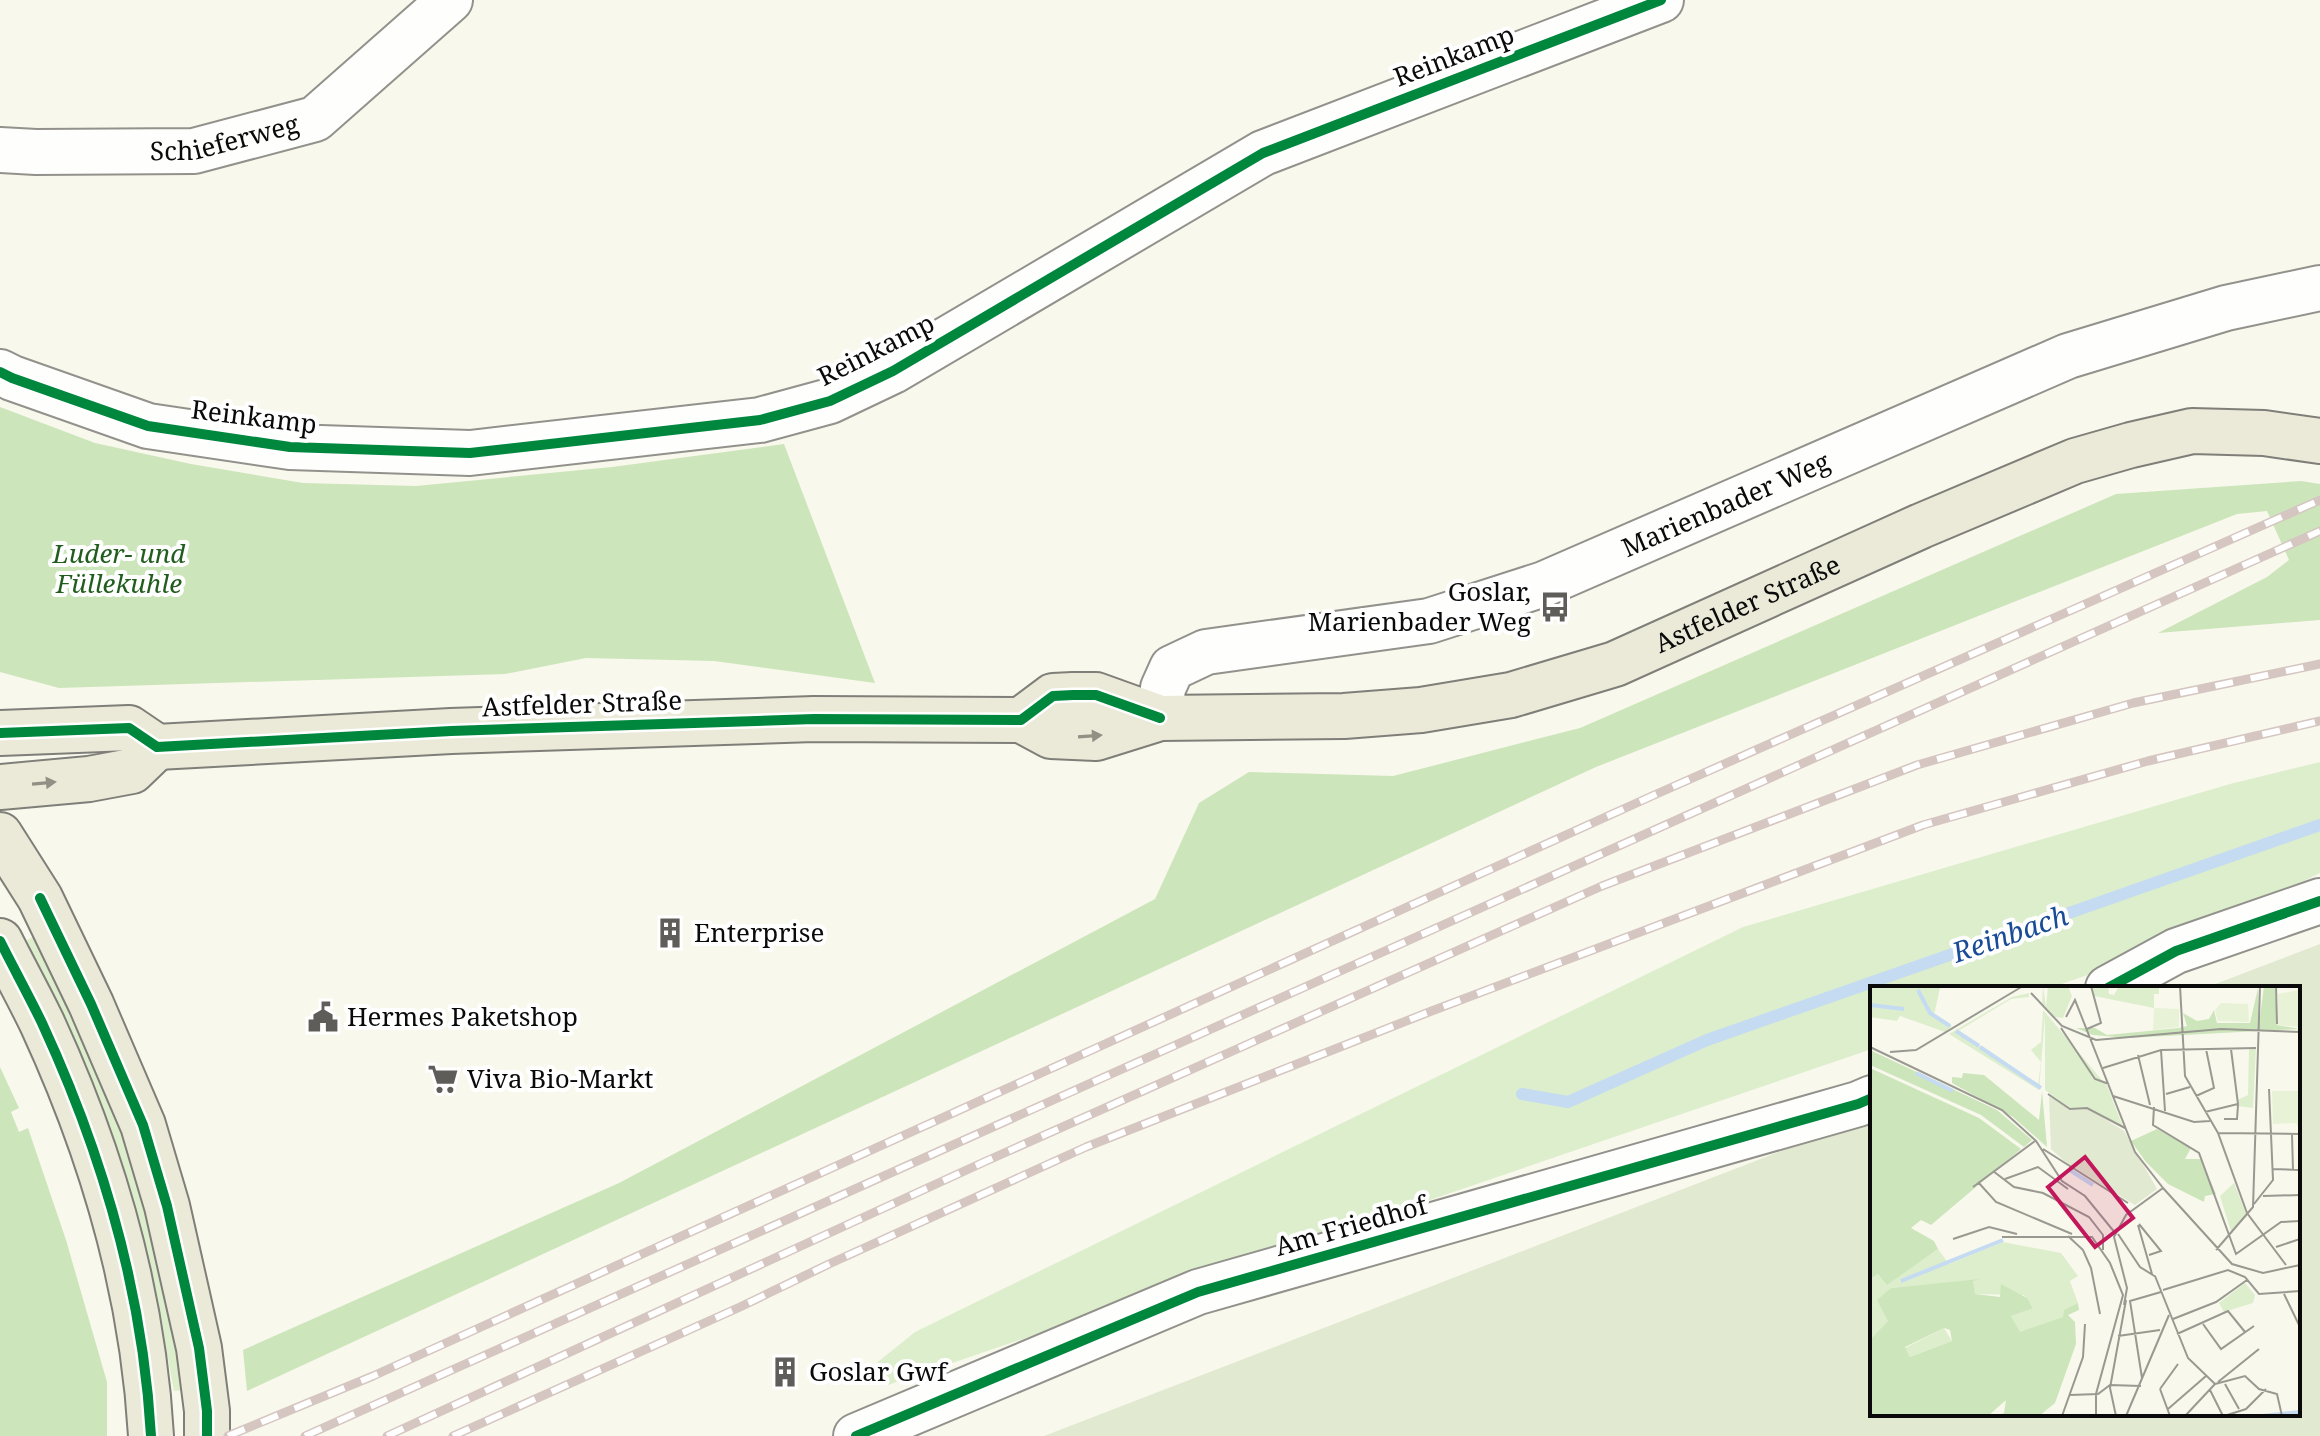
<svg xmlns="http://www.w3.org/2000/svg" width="2320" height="1436" font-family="'Noto Serif',serif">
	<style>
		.green { fill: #ddeecd }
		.forest { fill: #cce5bb }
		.cemetery { fill: #e1e9d1 }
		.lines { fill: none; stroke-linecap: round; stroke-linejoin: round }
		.stream { stroke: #c4dbf1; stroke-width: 12 }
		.minor-casing { stroke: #92918c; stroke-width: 48 }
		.major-casing { stroke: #7f7e79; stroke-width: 48 }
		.minor { stroke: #fefefc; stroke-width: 44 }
		.major { stroke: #ebe9d7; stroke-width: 44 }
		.rail-casing { stroke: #d5c6c2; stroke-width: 9 }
		.rail { stroke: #fff; stroke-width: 6; stroke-dasharray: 18; stroke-linecap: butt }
		.cycleway-casing { stroke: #fff; stroke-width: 15 }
		.cycleway { stroke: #00873e; stroke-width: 10 }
		.oneway { fill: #919085 }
		.labels { text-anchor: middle; stroke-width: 8; stroke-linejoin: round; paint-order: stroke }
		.street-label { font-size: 26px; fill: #0a0a0a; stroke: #fff }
		.park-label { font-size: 26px; font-style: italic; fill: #215e1e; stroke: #fff }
		.poi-label { font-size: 26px; fill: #0a0a0a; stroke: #fff; text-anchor: start }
		.water-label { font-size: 28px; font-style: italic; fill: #194c96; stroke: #fff }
		.inset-river { fill: none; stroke: #c4dbf1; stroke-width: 4 }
		.inset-road { fill: none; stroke: #999992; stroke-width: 2 }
		.view { fill: #c2185b; fill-opacity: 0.15; stroke: #c2185b; stroke-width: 4 }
		.inset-edge { fill: none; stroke: #0a0a0a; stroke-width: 4 }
	</style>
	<rect width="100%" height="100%" fill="#f9f8ec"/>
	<path class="green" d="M 2320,762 L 2320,873 L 2175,945 L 2050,988 L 1872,988 L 1872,1049 L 888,1385 L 869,1369 L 915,1332 L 1743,927 L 2230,784 Z
		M 34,936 C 79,1025 122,1115 149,1211 C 165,1269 174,1331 187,1390 L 174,1391 L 151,1270 L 111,1134 L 61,1020 L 21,944 Z"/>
	<path class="forest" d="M 0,407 L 95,443 L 191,464 L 303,483 L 416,486 L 612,467 L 784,444 L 875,683 L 714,661 L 586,658 L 505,674 L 59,688 L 0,672 Z
		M 2301,481 L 2320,484 L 2320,620 L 2158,633 L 2267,577 L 2289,560 L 2267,511 L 2237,514 L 1596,767 L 247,1391 L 243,1350 L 619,1183 L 1155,899 L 1199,803 L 1249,772 L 1393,776 L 1580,728 L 2116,494 Z
		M 0,1067 L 19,1108 L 11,1112 L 19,1132 L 28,1128 L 66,1240 L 107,1382 L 107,1436 L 0,1436 Z"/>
	<path class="cemetery" d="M 2320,944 L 2320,1436 L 1044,1436 L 1872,1116 L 1872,1414 L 2298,1414 L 2298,988 L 2205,988 Z"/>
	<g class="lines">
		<path class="stream" d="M 1522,1094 L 1568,1102 L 1707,1040 L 2320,825"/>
		<g class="minor-casing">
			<g id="minor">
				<path id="s1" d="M 0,150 L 36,152 L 194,151 L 315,119 L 450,0"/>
				<path d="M 0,372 L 12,378 L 148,426 L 290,447 L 470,453 L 760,420 L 830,401 L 893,371 L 1263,153 L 1661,0"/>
				<path id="s2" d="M 1160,718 L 1163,688 L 1172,668 L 1206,652 L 1429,621 L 1544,584 L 2068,356 L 2226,308 L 2320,288"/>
				<path d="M 2108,988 L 2176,951 L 2320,901"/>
				<path d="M 856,1436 L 1198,1292 L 1858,1104 L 1872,1098"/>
			</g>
		</g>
		<g class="major-casing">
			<g id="major">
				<path d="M 1021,720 L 1053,696 L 1073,695 L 1096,695 L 1160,718"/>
				<path id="s3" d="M 0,733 L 129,728 L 157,747 L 451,731 L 814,719 L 1021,720 L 1051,736 L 1096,738 L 1160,718 L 1344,716 L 1421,710 L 1511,695 L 1615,664 L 1921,526 L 2075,461 L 2131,445 L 2192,431 L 2264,433 L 2320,441"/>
				<path d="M 0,787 L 89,779 L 132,771 L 157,747"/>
				<path d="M 0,835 L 40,898 L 91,1004 L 143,1125 L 167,1206 L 199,1348 L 207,1411 L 207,1436"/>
				<path d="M 0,941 C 14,969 29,996 42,1023 C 102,1153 143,1293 151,1436"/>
			</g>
		</g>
		<use href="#minor" class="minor"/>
		<use href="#major" class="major"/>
		<g class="rail-casing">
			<path id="rail" d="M 228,1436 L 373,1376 L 1652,796 L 2320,500
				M 305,1436 L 2320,531
				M 387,1436 L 984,1162 L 1602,886 L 1917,765 L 2133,703 L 2320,664
				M 453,1436 L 740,1307 L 829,1264 L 1086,1147 L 1429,1012 L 1923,825 L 2148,761 L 2320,721"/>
		</g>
		<use href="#rail" class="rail"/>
		<g class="cycleway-casing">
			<path id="cycleway" d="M 0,372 L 12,378 L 148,426 L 290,447 L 470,453 L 760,420 L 830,401 L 893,371 L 1263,153 L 1661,0
				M 0,733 L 129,728 L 157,747 L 451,731 L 814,719 L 1021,720 L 1053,696 L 1073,695 L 1096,695 L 1160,718
				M 40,898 L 91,1004 L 143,1125 L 167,1206 L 199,1348 L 207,1411 L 207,1436
				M 0,941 C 14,969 29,996 42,1023 C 102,1153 143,1293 151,1436
				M 2108,988 L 2176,951 L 2320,901
				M 856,1436 L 1198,1292 L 1858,1104 L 1872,1098"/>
		</g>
		<use href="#cycleway" class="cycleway"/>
	</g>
	<defs><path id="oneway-solid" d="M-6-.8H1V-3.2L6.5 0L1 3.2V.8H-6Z" transform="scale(2)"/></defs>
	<g class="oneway">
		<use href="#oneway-solid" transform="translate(1090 736) rotate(-4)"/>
		<use href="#oneway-solid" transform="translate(44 783) rotate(-5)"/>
	</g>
	<defs>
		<g id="bus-bare" transform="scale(2.4)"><path d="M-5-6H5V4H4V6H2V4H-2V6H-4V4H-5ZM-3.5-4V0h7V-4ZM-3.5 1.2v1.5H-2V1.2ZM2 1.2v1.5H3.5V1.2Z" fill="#5e5d59" stroke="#fff" stroke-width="2.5" paint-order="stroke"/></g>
		<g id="building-bare" transform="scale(2.4)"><path d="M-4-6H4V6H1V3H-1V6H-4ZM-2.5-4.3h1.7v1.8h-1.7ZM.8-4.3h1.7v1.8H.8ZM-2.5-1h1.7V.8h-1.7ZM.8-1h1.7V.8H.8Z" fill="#5e5d59" stroke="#fff" stroke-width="2.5" paint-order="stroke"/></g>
		<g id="civic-bare" transform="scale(2.4)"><path d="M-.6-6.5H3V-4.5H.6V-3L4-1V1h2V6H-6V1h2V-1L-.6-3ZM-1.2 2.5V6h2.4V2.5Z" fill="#5e5d59" stroke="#fff" stroke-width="2.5" paint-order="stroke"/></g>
		<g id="supermarket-bare" transform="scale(2.4)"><path d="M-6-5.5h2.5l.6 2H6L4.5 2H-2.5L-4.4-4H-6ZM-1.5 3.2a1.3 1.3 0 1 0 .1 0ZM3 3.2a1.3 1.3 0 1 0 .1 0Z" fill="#5e5d59" stroke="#fff" stroke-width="2.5" paint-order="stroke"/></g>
	</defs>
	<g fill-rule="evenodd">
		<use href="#bus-bare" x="1555" y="607"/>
		<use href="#building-bare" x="670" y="933"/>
		<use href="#civic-bare" x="323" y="1017"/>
		<use href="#supermarket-bare" x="443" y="1079"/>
		<use href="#building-bare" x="785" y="1372"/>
	</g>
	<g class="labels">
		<g class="street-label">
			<text transform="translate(1454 56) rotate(-21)" y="9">Reinkamp</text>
			<text dy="9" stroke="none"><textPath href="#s1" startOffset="226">Schieferweg</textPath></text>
			<text transform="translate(876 350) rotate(-27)" y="9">Reinkamp</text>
			<text transform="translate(254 417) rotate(7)" y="9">Reinkamp</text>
			<text dy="9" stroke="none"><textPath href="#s2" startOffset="634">Marienbader Weg</textPath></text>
			<text dy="9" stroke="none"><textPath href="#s3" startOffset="1780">Astfelder Straße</textPath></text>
			<text transform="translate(582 704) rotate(-2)" y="9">Astfelder Straße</text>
			<text transform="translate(1351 1226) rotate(-16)" y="9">Am Friedhof</text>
		</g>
		<g class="park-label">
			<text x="119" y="563">Luder- und<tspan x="119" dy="30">Füllekuhle</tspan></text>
		</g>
		<g class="poi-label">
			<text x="1531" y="601" text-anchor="end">Goslar,<tspan x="1531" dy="30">Marienbader Weg</tspan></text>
			<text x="694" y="942">Enterprise</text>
			<text x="347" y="1026">Hermes Paketshop</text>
			<text x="467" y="1088">Viva Bio-Markt</text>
			<text x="809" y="1381">Goslar Gwf</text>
		</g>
		<g class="water-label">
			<text transform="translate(2010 934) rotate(-19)" y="10">Reinbach</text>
		</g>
	</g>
	<g transform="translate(1870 986)">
		<rect width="430" height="430" fill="#f9f8ec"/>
		<path d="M 0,0 L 70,2 L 64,29 L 82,40 L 75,46 L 30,30 L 27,35 L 0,31 ZM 173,0 L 176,21 L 178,0 L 198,0 L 202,10 L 193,32 L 185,31 L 172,17 ZM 222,0 L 238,0 L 239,8 L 244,9 L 249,0 L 289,0 L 289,8 L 284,8 L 284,22 L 224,10 ZM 159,7 L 159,11 L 141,13 L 88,45 L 168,100 L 171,76 L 161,64 L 171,56 L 173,24 L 237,100 L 253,141 L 217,121 L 203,124 L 175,104 L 175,29 L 169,104 L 79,48 L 142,11 ZM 379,62 L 386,62 L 383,122 L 368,120 L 367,114 L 378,109 ZM 364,197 L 377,230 L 361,246 L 350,210 ZM 133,256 L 191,267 L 208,290 L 200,295 L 208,317 L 193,331 L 150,347 L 141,330 L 163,321 L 154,309 L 104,308 L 103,295 L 21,302 L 15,309 L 18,336 L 0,354 L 0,293 L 8,288 L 17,298 L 68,263 L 79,278 ZM 375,297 L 385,309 L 383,317 L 354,326 L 349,317 ZM 74,342 L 82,355 L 40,371 L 35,362 Z" fill="#ddeecd"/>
		<path d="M 394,0 L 405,0 L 407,39 L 430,43 L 257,52 L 223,49 L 206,42 L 225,42 L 237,49 L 309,42 L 317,40 L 313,27 L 327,35 L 339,33 L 344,24 L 347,37 L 380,37 L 388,2 L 389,39 ZM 0,64 L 127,124 L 162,154 L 154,161 L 111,129 L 0,79 ZM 0,82 L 109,132 L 151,163 L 61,239 L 51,234 L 41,242 L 64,255 L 68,263 L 17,299 L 8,288 L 0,293 ZM 93,87 L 114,89 L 169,134 L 172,105 L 177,161 L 143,131 L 82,97 L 82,91 L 92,92 ZM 287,143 L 321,162 L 315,173 L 331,173 L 346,208 L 335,210 L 334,216 L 298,198 L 276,176 L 261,155 ZM 110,293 L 103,295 L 105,308 L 130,311 L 131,298 L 157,312 L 163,322 L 141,330 L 150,346 L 193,331 L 194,324 L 208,317 L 209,324 L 198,329 L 205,336 L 206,358 L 185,417 L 169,430 L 127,430 L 134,427 L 136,414 L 118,430 L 0,430 L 0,354 L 18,335 L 7,314 L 21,302 ZM 74,342 L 80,344 L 82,355 L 40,371 L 35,361 Z" fill="#cce5bb" fill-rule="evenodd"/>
		<path d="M 179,110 L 203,124 L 217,122 L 254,145 L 287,203 L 265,219 L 199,179 L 181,163 Z" fill="#e1e9d1"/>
		<path d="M 430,4 L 430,41 L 408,39 L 408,8 ZM 351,17 L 378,18 L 379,36 L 348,35 L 345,24 ZM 284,22 L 309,23 L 309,41 L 283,44 ZM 402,105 L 430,105 L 430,143 L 426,137 L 403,138 Z" fill="#e7f2d7"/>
		<path class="inset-river" d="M 48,4 L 60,27 L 80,40M 0,19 L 34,23M 86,45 L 109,60M 110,61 L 171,102M 46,87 L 83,105M 198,183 L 223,199M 31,295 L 133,254M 392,430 L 430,426"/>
		<path class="inset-road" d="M 310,0 L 315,90 L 348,147 L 377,227 L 416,279M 406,0 L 407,38M 161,7 L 192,40 L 226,54 L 351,43 L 430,46M 196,31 L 205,14 L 265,166 L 293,202M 191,42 L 225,93 L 239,98M 217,43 L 231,37 L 221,0M 0,61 L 132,124 L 166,155 L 192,195 L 215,210 L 246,248M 291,64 L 295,125M 20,66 L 46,64 L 153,0M 268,69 L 280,119M 233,82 L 291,64 L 386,62M 178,108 L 200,123 L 217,122 L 255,142M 296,108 L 320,101M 243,110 L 324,136 L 340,135M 326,110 L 344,102 L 336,63M 284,121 L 283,139 L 329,167 L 366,268 L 411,236 L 430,235M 335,126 L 368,118 L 361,63M 354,133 L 367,133 L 368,119M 348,147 L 430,148M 422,149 L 423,184M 173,163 L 258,217M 403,183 L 430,184M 123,185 L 144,201 L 173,207 L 219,231 L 233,249 L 233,264M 135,193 L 168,181 L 198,203M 108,196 L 126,216 L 202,248M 103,201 L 165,155M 293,202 L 362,278 L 393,287 L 430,279M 393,210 L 430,209M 384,218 L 403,194 L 399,103M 269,238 L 291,265 L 279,269M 268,239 L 282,288M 248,248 L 270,281 L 286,291M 198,250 L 213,264 L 221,282 L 230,328M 132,251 L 222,251 L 240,277 L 253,309 L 226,408 L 226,430M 83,253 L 119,241 L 147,248M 406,261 L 430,253M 346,264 L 383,221 L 390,0M 285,290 L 318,372 L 345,398M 293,304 L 358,284 L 375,291 L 389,308 L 430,305M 414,308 L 430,341M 254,319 L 257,302 L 244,251 L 256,229 L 293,202M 303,333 L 346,316 L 377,294M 333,338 L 351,363 L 384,340M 307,348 L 358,325 L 375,346M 248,350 L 290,344M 272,392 L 260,315 L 291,306M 348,396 L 389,363M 345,398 L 375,390 L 389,403 L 407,408 L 412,430M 355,398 L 369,423M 290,403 L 308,378M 290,403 L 300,430M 340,404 L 353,430M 200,409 L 228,408 L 240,399 L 271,400M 298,423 L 336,390M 192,430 L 213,371 L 215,338M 246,430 L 240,402 L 256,314M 256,430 L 299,329M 315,430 L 345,398M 354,430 L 376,423 L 396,403"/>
		<path class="view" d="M 215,171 L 263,232 L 225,261 L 178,201 Z"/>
		<rect width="430" height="430" class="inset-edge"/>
	</g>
</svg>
